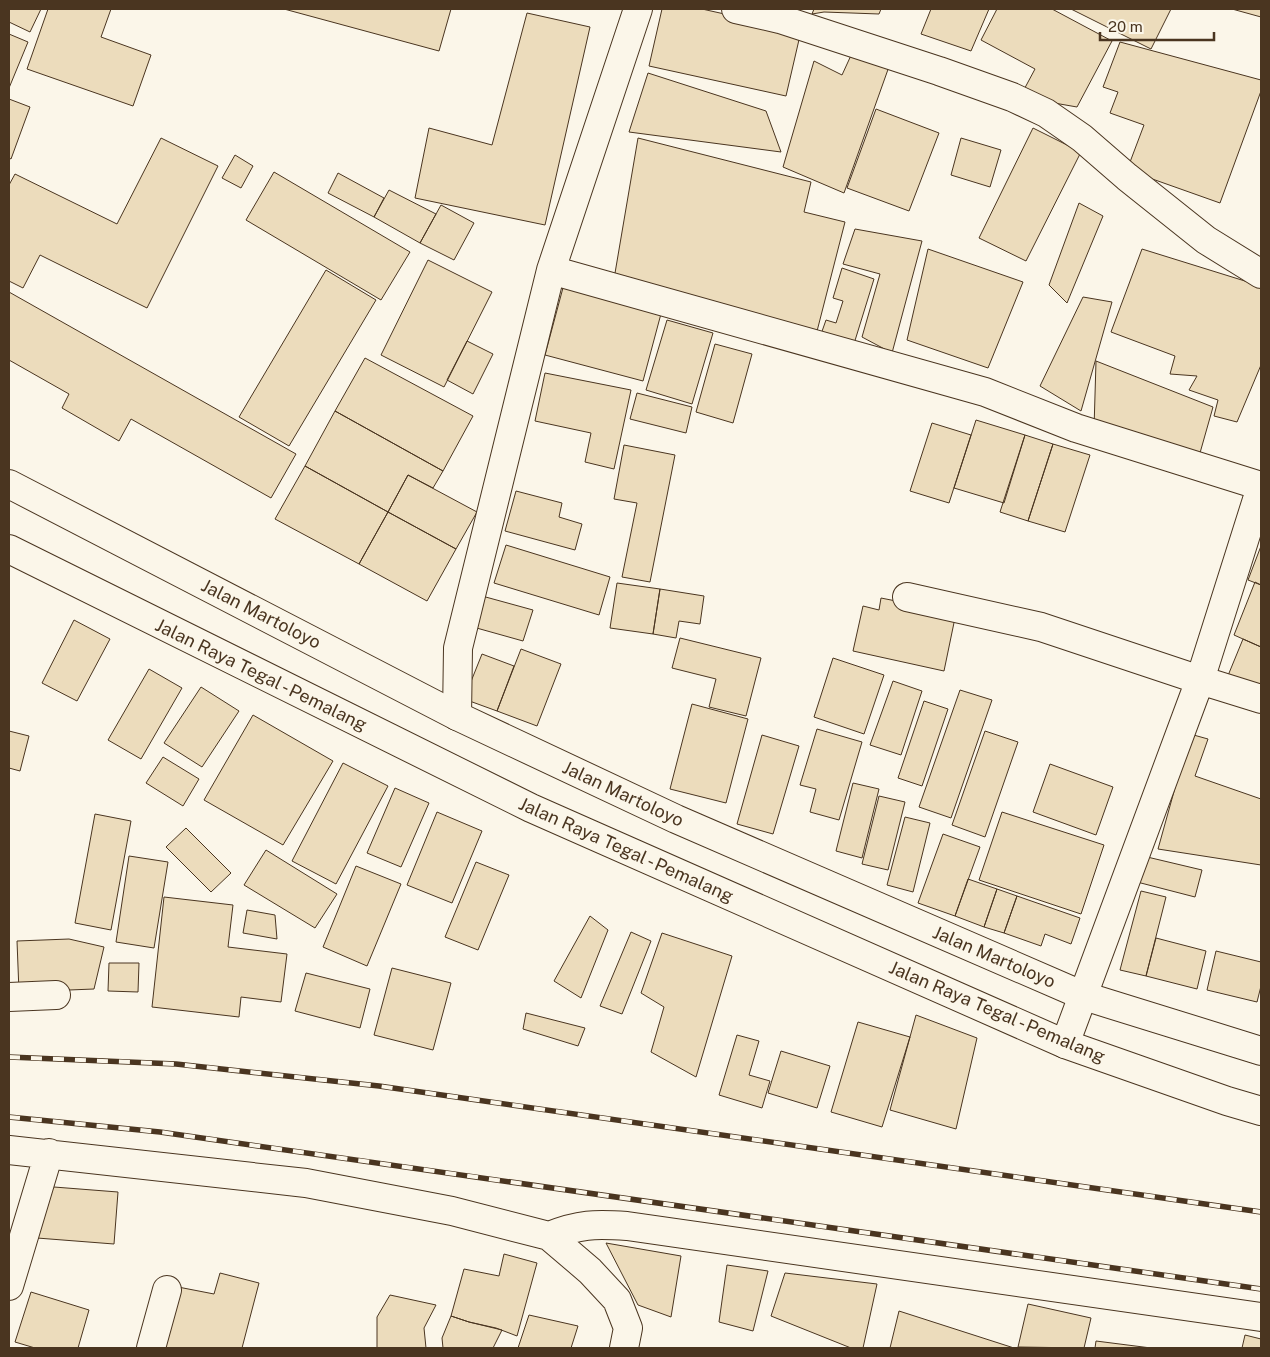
<svg xmlns="http://www.w3.org/2000/svg" width="1270" height="1357" font-family="'Public Sans',sans-serif">
	<style>
		.building { fill: #ecdcbc; stroke: #4a3520 }
		.lines { fill: none; stroke-linecap: round; stroke-linejoin: round }
		.minor-casing { stroke: #4a3520; stroke-width: 30 }
		.trunk-casing { stroke: #4a3520; stroke-width: 30 }
		.minor { stroke: #fbf6e9; stroke-width: 28 }
		.trunk { stroke: #fbf6e9; stroke-width: 28 }
		.rail-casing { stroke: #4a3520; stroke-width: 5.5 }
		.rail { stroke: #fbf6e9; stroke-width: 4; stroke-dasharray: 11; stroke-linecap: butt }
		.labels { text-anchor: middle; stroke-width: 4; stroke-linejoin: round; paint-order: stroke }
		.street-label { font-size: 18px; fill: #4a3520; stroke: #fbf6e9 }
	</style>
	<rect width="100%" height="100%" fill="#fbf6e9"/>
	<path class="building" d="M 9,9 L 41,9 L 30,32 L 9,22 Z
		M 48,9 L 111,9 L 101,37 L 151,55 L 133,106 L 27,69 Z
		M 284,9 L 451,9 L 439,51 Z
		M 662,9 L 702,9 L 801,31 L 786,96 L 649,66 Z
		M 814,9 L 881,9 L 879,14 L 824,12 L 812,14 Z
		M 931,9 L 989,9 L 971,51 L 921,34 Z
		M 997,9 L 1052,9 L 1112,41 L 1077,107 L 1020,97 L 1035,69 L 981,40 Z
		M 1071,9 L 1171,9 L 1151,49 Z
		M 1232,9 L 1261,9 L 1261,17 Z
		M 527,13 L 590,27 L 545,225 L 415,198 L 429,128 L 492,145 Z
		M 9,34 L 28,42 L 9,88 Z
		M 1120,42 L 1261,80 L 1261,91 L 1220,203 L 1127,170 L 1144,125 L 1110,113 L 1118,92 L 1103,87 Z
		M 853,51 L 891,61 L 844,193 L 783,167 L 814,61 L 842,75 Z
		M 648,73 L 766,111 L 781,152 L 629,132 Z
		M 9,99 L 30,107 L 11,159 L 9,158 Z
		M 876,109 L 939,133 L 909,211 L 847,188 Z
		M 1033,128 L 1081,152 L 1026,261 L 979,238 Z
		M 161,138 L 218,166 L 147,308 L 40,255 L 23,288 L 9,281 L 9,185 L 15,174 L 117,224 Z
		M 638,138 L 811,182 L 804,212 L 845,222 L 815,339 L 614,279 Z
		M 961,138 L 1001,150 L 990,187 L 951,175 Z
		M 235,155 L 253,166 L 241,188 L 222,178 Z
		M 274,172 L 410,252 L 381,300 L 246,220 Z
		M 338,173 L 384,198 L 374,217 L 328,193 Z
		M 389,190 L 436,214 L 420,243 L 374,217 Z
		M 1079,203 L 1103,216 L 1067,303 L 1049,285 Z
		M 441,205 L 474,223 L 454,260 L 420,243 Z
		M 855,229 L 922,241 L 892,353 L 862,337 L 880,274 L 843,264 Z
		M 928,249 L 1023,282 L 988,368 L 907,340 Z
		M 1142,249 L 1261,286 L 1261,365 L 1237,422 L 1214,416 L 1218,400 L 1189,390 L 1197,376 L 1170,374 L 1175,356 L 1111,332 Z
		M 428,260 L 492,292 L 444,387 L 381,355 Z
		M 842,268 L 874,279 L 853,347 L 820,337 L 826,320 L 836,323 L 843,301 L 833,298 Z
		M 326,270 L 376,300 L 289,446 L 239,417 Z
		M 564,284 L 662,310 L 643,381 L 545,355 Z
		M 9,292 L 296,454 L 271,498 L 131,419 L 119,441 L 62,408 L 69,394 L 9,360 Z
		M 1083,297 L 1112,302 L 1081,411 L 1040,386 Z
		M 667,320 L 713,333 L 692,404 L 646,390 Z
		M 467,341 L 493,354 L 473,394 L 447,380 Z
		M 715,344 L 752,354 L 733,423 L 696,412 Z
		M 365,358 L 473,416 L 443,471 L 335,411 Z
		M 1096,361 L 1213,407 L 1198,460 L 1094,429 Z
		M 545,373 L 631,390 L 614,469 L 585,462 L 591,433 L 535,421 Z
		M 637,393 L 692,407 L 686,433 L 630,419 Z
		M 335,411 L 443,471 L 433,488 L 408,475 L 388,512 L 305,466 Z
		M 976,420 L 1025,435 L 1004,503 L 954,488 Z
		M 932,423 L 971,435 L 949,503 L 910,491 Z
		M 1025,435 L 1053,444 L 1028,521 L 1000,512 Z
		M 1053,444 L 1090,455 L 1065,532 L 1028,521 Z
		M 624,445 L 675,455 L 650,582 L 622,577 L 637,503 L 614,499 Z
		M 305,466 L 388,512 L 359,564 L 275,519 Z
		M 408,475 L 477,512 L 456,549 L 388,512 Z
		M 516,491 L 562,503 L 559,517 L 582,524 L 575,550 L 505,531 Z
		M 388,512 L 456,549 L 427,601 L 359,564 Z
		M 506,545 L 610,577 L 599,615 L 494,583 Z
		M 1261,546 L 1261,585 L 1248,580 Z
		M 1255,582 L 1261,585 L 1261,647 L 1234,635 Z
		M 617,583 L 660,589 L 653,634 L 610,628 Z
		M 660,589 L 704,596 L 700,624 L 679,621 L 676,638 L 653,634 Z
		M 482,596 L 533,610 L 523,641 L 473,627 Z
		M 881,598 L 956,613 L 944,671 L 853,651 L 863,606 L 879,610 Z
		M 74,620 L 110,639 L 77,701 L 42,683 Z
		M 680,638 L 761,658 L 746,716 L 709,707 L 716,679 L 672,668 Z
		M 1243,639 L 1261,647 L 1261,691 L 1227,678 Z
		M 521,649 L 561,664 L 537,726 L 497,711 Z
		M 482,654 L 514,666 L 497,711 L 464,699 Z
		M 833,658 L 884,675 L 864,734 L 814,717 Z
		M 149,669 L 182,688 L 141,759 L 108,740 Z
		M 893,681 L 922,691 L 901,755 L 870,745 Z
		M 201,687 L 239,711 L 202,767 L 164,743 Z
		M 960,690 L 992,700 L 951,818 L 919,807 Z
		M 924,701 L 948,709 L 922,786 L 898,778 Z
		M 692,704 L 748,719 L 726,803 L 670,789 Z
		M 253,715 L 333,761 L 283,845 L 204,800 Z
		M 817,729 L 862,742 L 839,820 L 810,812 L 816,789 L 800,785 Z
		M 9,731 L 29,736 L 20,771 L 9,768 Z
		M 985,731 L 1018,742 L 985,837 L 952,825 Z
		M 1190,734 L 1208,739 L 1195,776 L 1261,799 L 1261,865 L 1158,849 Z
		M 762,735 L 799,746 L 773,834 L 737,824 Z
		M 163,757 L 199,779 L 183,806 L 146,783 Z
		M 343,763 L 388,786 L 336,884 L 292,861 Z
		M 1050,764 L 1113,787 L 1096,835 L 1033,812 Z
		M 853,783 L 879,789 L 862,858 L 836,851 Z
		M 395,788 L 429,803 L 401,867 L 367,853 Z
		M 879,796 L 905,802 L 888,870 L 862,864 Z
		M 437,812 L 482,831 L 452,903 L 407,885 Z
		M 1002,812 L 1104,845 L 1081,914 L 979,880 Z
		M 95,814 L 131,821 L 111,930 L 75,923 Z
		M 905,817 L 930,823 L 913,892 L 887,885 Z
		M 186,828 L 231,873 L 211,892 L 166,847 Z
		M 943,834 L 980,847 L 955,916 L 918,903 Z
		M 266,850 L 337,894 L 315,928 L 244,885 Z
		M 129,856 L 168,862 L 154,948 L 116,942 Z
		M 1143,856 L 1202,870 L 1195,897 L 1137,882 Z
		M 476,862 L 509,875 L 478,950 L 445,937 Z
		M 356,866 L 401,884 L 367,966 L 323,947 Z
		M 968,879 L 997,889 L 984,927 L 955,916 Z
		M 997,889 L 1017,896 L 1004,933 L 984,927 Z
		M 1141,891 L 1166,897 L 1146,976 L 1120,970 Z
		M 1017,896 L 1080,918 L 1071,944 L 1045,934 L 1041,946 L 1004,933 Z
		M 164,897 L 233,905 L 228,947 L 287,954 L 281,1002 L 241,997 L 239,1017 L 152,1007 Z
		M 247,910 L 275,915 L 277,939 L 243,933 Z
		M 590,916 L 608,930 L 581,998 L 554,981 Z
		M 631,932 L 651,941 L 622,1014 L 600,1006 Z
		M 662,933 L 732,956 L 696,1077 L 651,1052 L 664,1007 L 641,993 Z
		M 1156,938 L 1206,951 L 1197,989 L 1146,976 Z
		M 69,939 L 104,947 L 94,989 L 19,992 L 17,941 Z
		M 1216,951 L 1261,962 L 1261,986 L 1257,1002 L 1207,990 Z
		M 109,963 L 139,963 L 138,992 L 108,991 Z
		M 392,968 L 451,983 L 433,1050 L 374,1035 Z
		M 306,973 L 370,989 L 360,1028 L 295,1011 Z
		M 526,1013 L 585,1028 L 578,1046 L 523,1029 Z
		M 916,1015 L 977,1038 L 956,1129 L 890,1110 Z
		M 858,1022 L 910,1037 L 882,1127 L 831,1112 Z
		M 737,1035 L 759,1041 L 749,1075 L 770,1081 L 762,1108 L 719,1095 Z
		M 781,1051 L 830,1066 L 817,1108 L 768,1093 Z
		M 54,1187 L 118,1192 L 114,1244 L 37,1238 L 40,1204 Z
		M 606,1243 L 681,1256 L 671,1317 L 638,1305 Z
		M 504,1254 L 537,1263 L 517,1336 L 496,1328 L 469,1322 L 451,1316 L 464,1269 L 499,1276 Z
		M 727,1265 L 768,1271 L 753,1331 L 719,1322 Z
		M 220,1273 L 259,1283 L 242,1348 L 162,1348 L 173,1286 L 214,1294 Z
		M 785,1273 L 877,1284 L 863,1348 L 851,1348 L 771,1316 Z
		M 31,1292 L 89,1310 L 78,1348 L 35,1348 L 15,1342 Z
		M 390,1295 L 436,1305 L 424,1328 L 426,1348 L 377,1348 L 377,1317 Z
		M 1028,1304 L 1091,1318 L 1084,1348 L 1018,1347 Z
		M 899,1311 L 1014,1348 L 890,1348 Z
		M 529,1315 L 578,1326 L 571,1348 L 518,1348 Z
		M 451,1316 L 469,1322 L 502,1330 L 493,1348 L 443,1348 L 442,1338 Z
		M 1245,1335 L 1261,1339 L 1261,1348 L 1242,1348 Z
		M 1096,1341 L 1151,1348 L 1095,1348 Z"/>
	<g class="lines">
		<g class="minor-casing">
			<path id="minor" d="M 736,9 L 780,19 L 939,71 L 1012,97 L 1046,113 L 1082,138 L 1127,177 L 1206,240 L 1261,274
				M 551,270 L 985,392 L 1076,428 L 1261,486
				M 907,597 L 1041,627 L 1200,680 L 1261,699
				M 457,716 L 458,648 L 551,270 L 638,9
				M 9,997 L 56,995
				M 1065,1044 L 1200,680 L 1261,487
				M 9,1150 L 306,1183 L 452,1211 L 549,1236 L 590,1271 L 617,1300 L 628,1328 L 624,1348
				M 549,1236 C 580,1224 594,1224 627,1226 L 1261,1317
				M 9,1286 L 49,1153
				M 151,1348 L 167,1290"/>
		</g>
		<g class="trunk-casing">
			<path id="trunk" d="M 9,484 L 457,716 L 676,819 L 1084,996 L 1261,1051
				M 9,549 L 531,808 L 1065,1044 L 1227,1101 L 1261,1111"/>
		</g>
		<use href="#minor" class="minor"/>
		<use href="#trunk" class="trunk"/>
		<g class="rail-casing">
			<path id="rail" d="M 9,1057 L 176,1064 L 379,1086 L 1261,1212
				M 9,1117 L 160,1132 L 1261,1289"/>
		</g>
		<use href="#rail" class="rail"/>
	</g>
	<g class="labels">
		<g class="street-label">
			<text transform="translate(261 614) rotate(27)" y="6">Jalan Martoloyo</text>
			<text transform="translate(261 675) rotate(26)" y="6">Jalan Raya Tegal - Pemalang</text>
			<text transform="translate(623 794) rotate(25)" y="6">Jalan Martoloyo</text>
			<text transform="translate(626 850) rotate(24)" y="6">Jalan Raya Tegal - Pemalang</text>
			<text transform="translate(994 957) rotate(23)" y="6">Jalan Martoloyo</text>
			<text transform="translate(997 1012) rotate(23)" y="6">Jalan Raya Tegal - Pemalang</text>
		</g>
	</g>
	<rect width="1270" height="1357" fill="none" stroke="#4a3520" stroke-width="20"/>
	<path d="M1100 32v8h114v-8" fill="none" stroke="#4a3520" stroke-width="2.5"/>
	<text x="1108" y="32" font-size="15" fill="#4a3520" stroke="#fbf6e9" stroke-width="4" paint-order="stroke">20 m</text>
</svg>
